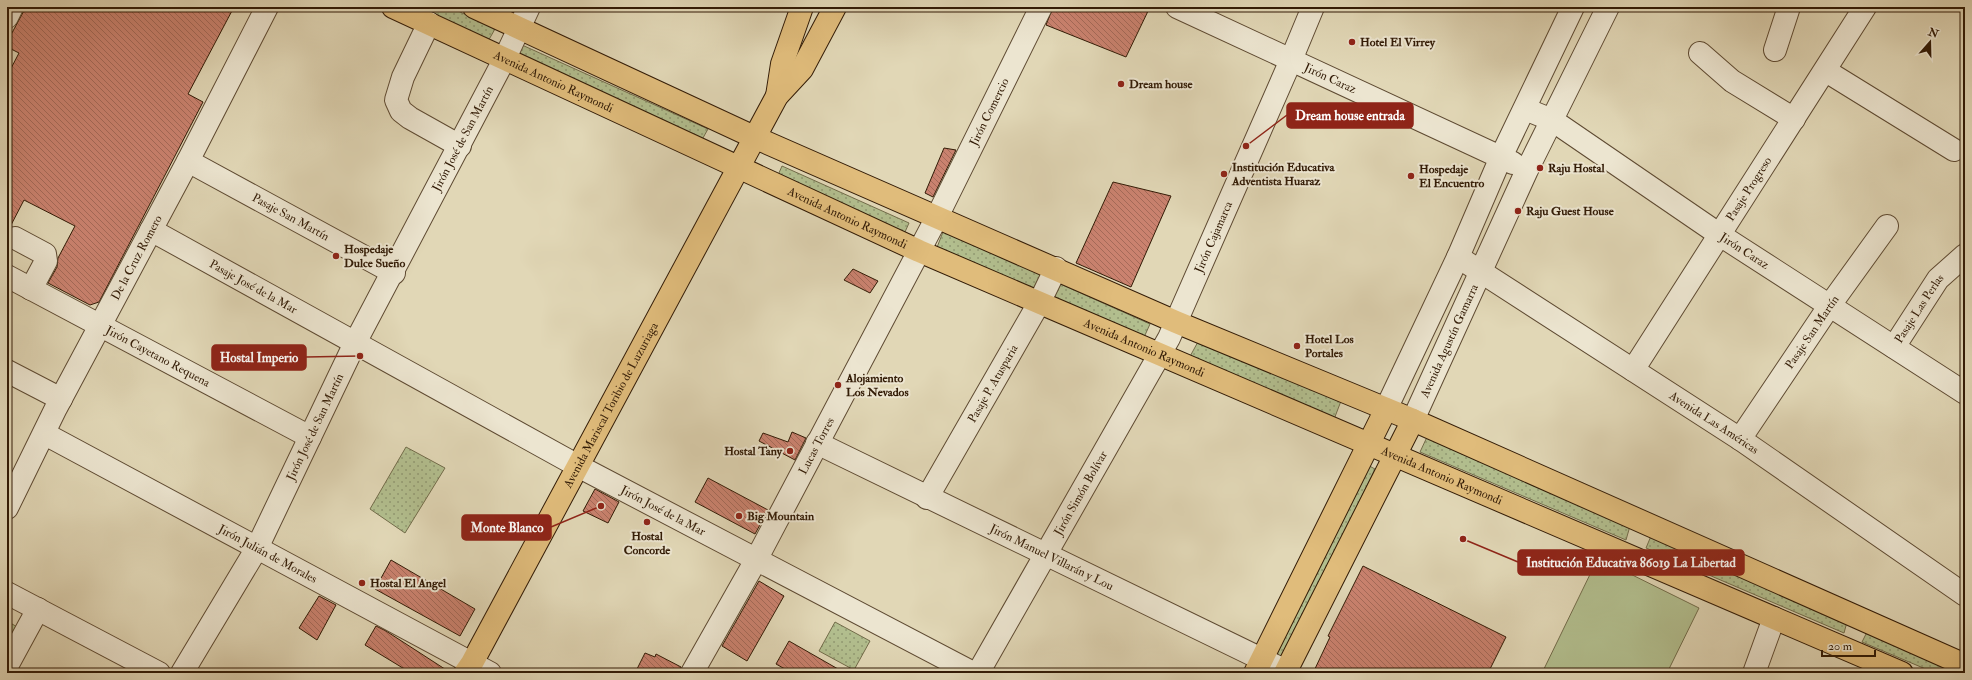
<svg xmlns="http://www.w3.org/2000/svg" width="1972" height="680" font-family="'IM FELL Double Pica',serif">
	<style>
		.grass { fill: url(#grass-dots); stroke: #726c4a }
		.garden { fill: #b2be8e; stroke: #726c4a }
		.building { fill: url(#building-back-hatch); stroke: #321b06 }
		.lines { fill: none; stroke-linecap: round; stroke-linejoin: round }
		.minor-casing { stroke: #5e4a32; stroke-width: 24 }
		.major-casing { stroke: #321b06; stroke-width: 24 }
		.minor { stroke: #ece5d0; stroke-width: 22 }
		.major { stroke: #e0bc7b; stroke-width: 22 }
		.poi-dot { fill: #8f2418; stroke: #ece5d0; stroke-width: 1.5 }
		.labels { text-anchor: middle; stroke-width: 4; stroke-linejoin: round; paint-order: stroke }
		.poi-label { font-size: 12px; font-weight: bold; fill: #321b06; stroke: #ece5d0; text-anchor: start }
		.street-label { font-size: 12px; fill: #321b06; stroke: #ece5d0 }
		.leader { fill: none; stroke: #8f2418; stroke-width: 1.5 }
		.callout-dot { fill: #8f2418; stroke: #ece5d0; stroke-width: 1.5 }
		.callout { fill: #8f2418; stroke: #8f2418; stroke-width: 1.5 }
		.callout-label { font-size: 13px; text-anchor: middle; font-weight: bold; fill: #fff }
	</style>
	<defs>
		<pattern id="grass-dots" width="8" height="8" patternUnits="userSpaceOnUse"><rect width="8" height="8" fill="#b2be8e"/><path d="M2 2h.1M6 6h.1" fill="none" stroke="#919a72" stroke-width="1.8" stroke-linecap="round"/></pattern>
		<pattern id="building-back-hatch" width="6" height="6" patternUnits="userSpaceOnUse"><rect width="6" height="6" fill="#ca826f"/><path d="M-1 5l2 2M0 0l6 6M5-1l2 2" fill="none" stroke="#a56a59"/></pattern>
	</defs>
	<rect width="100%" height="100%" fill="#e1d7b6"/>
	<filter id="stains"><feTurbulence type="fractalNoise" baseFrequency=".005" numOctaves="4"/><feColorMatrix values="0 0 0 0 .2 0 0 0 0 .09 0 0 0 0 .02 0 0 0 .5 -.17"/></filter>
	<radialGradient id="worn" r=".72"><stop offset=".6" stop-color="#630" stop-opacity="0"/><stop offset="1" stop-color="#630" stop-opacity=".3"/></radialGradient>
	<path class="grass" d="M 410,7 L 450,7 L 495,29 L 487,43 Z
		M 522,45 L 708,129 L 699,145 L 517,56 Z
		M 782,166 L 909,223 L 901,241 L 775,182 Z
		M 943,232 L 1042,273 L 1032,297 L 934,255 Z
		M 1058,283 L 1150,324 L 1141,344 L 1048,300 Z
		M 1199,340 L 1341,401 L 1333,422 L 1188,360 Z
		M 1427,437 L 1630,526 L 1626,540 L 1420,452 Z
		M 406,447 L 445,468 L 405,533 L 370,509 Z
		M 1362,462 L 1375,469 L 1283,657 L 1271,652 Z
		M 1651,536 L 1847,622 L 1844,633 L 1646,548 Z
		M 7,621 L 19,628 L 7,653 Z
		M 835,622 L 870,641 L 854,670 L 819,651 Z
		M 1867,632 L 1965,673 L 1935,673 L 1862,642 Z"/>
	<path class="garden" d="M 1598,558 L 1699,608 L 1667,673 L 1542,673 Z"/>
	<path class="building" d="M 26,7 L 234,7 L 188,94 L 203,102 L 99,302 L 90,305 L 48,283 L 57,267 L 58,258 L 75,226 L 24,200 L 10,227 L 7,229 L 7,76 L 19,53 L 7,47 L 7,42 Z
		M 1053,7 L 1150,7 L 1126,57 L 1046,25 Z
		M 944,148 L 956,150 L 933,197 L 925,193 Z
		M 1113,182 L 1171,196 L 1131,287 L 1076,263 Z
		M 853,269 L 878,281 L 870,293 L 844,280 Z
		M 792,432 L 806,438 L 795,460 L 759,441 L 763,433 L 788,442 Z
		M 708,478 L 768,510 L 755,534 L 695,502 Z
		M 595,489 L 619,502 L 608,523 L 583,511 Z
		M 391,560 L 475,609 L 460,636 L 375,589 Z
		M 1363,566 L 1506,637 L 1488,673 L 1313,673 L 1330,637 L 1328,636 Z
		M 759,581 L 784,596 L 747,661 L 722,646 Z
		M 319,596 L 336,605 L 317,640 L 299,628 Z
		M 376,626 L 386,631 L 451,673 L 411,673 L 365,645 Z
		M 789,641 L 845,673 L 792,673 L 776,664 Z
		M 645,653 L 655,657 L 656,654 L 681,667 L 680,673 L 635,673 Z"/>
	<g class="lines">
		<g class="minor-casing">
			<g id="minor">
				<path id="s1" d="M 1177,7 L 1513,163"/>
				<path d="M 7,17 L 12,7"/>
				<path d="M 429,23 L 403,77 L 396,100 L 401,111 L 410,118 L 460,146"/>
				<path d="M 1775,50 L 1789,7"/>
				<path d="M 1700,53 L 1732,81 L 1794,119"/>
				<path d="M 1826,71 L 1954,150"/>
				<path id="s2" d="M 1525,109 L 1552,120 L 1720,235 L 1965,393"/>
				<path id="s3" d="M 188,161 L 394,273"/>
				<path id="s4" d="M 151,230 L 578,466 L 973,673"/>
				<path d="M 15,238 L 45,254 L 46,261 L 31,289"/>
				<path id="s5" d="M 1458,257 L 1740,439 L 1965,595"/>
				<path id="s6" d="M 7,276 L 310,437"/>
				<path id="s7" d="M 1894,347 L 1938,279 L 1965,255"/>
				<path id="s8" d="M 1633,370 L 1865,7"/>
				<path d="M 7,371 L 61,399"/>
				<path d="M 1386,409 L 1458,257 L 1501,157 L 1573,7"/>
				<path id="s9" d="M 1413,420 L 1527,170 L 1608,7"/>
				<path id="s10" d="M 45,434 L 490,673"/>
				<path id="s11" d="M 1740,439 L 1830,305 L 1887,226"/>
				<path id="s12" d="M 817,443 L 1286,671"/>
				<path id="s13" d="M 927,498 L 1039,303 L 1056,268"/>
				<path id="s14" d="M 7,508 L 56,408 L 188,161 L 267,7"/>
				<path d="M 7,593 L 159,673"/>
				<path d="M 7,666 L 38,609"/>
				<path id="s15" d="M 182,673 L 257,548 L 355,343 L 505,58 L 529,7"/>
				<path id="s16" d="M 692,673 L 756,560 L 937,217 L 1041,7"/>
				<path id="s17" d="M 978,673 L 1169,338 L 1291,60 L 1313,7"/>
				<path d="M 1754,673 L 1774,618"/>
			</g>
		</g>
		<g class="major-casing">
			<g id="major">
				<path id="s18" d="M 393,7 L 919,251 L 1902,673"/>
				<path d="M 474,7 L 756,138 L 1176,322 L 1413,420 L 1965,665"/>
				<path d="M 777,96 L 782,64 L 802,7"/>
				<path id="s19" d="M 465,673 L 472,663 L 777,96 L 802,69 L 835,7"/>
				<path d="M 1255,673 L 1386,409"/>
				<path d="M 1285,673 L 1413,420"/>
			</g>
		</g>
		<use href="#minor" class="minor"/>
		<use href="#major" class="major"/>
	</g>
	<g class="poi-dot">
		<circle cx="1352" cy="42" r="4"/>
		<circle cx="1121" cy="84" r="4"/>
		<circle cx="1540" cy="168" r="4"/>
		<circle cx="1224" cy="174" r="4"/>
		<circle cx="1411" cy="176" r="4"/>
		<circle cx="1518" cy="211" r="4"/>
		<circle cx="336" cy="256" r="4"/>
		<circle cx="1297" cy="346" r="4"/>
		<circle cx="838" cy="385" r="4"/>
		<circle cx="790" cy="451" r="4"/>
		<circle cx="739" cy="516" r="4"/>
		<circle cx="647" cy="522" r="4"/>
		<circle cx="362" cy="583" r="4"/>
	</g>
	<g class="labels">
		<g class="poi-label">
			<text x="1360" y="46">Hotel El Virrey</text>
			<text x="1129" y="88">Dream house</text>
			<text x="1232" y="171">Institución Educativa<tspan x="1232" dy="14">Adventista Huaraz</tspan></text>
			<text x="1548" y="172">Raju Hostal</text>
			<text x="1419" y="173">Hospedaje<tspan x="1419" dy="14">El Encuentro</tspan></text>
			<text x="1526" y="215">Raju Guest House</text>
			<text x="344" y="253">Hospedaje<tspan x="344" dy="14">Dulce Sueño</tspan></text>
			<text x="1305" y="343">Hotel Los<tspan x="1305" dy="14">Portales</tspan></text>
			<text x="846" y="382">Alojamiento<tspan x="846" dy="14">Los Nevados</tspan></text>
			<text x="782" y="455" text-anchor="end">Hostal Tany</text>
			<text x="747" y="520">Big Mountain</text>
			<text x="647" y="540" text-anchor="middle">Hostal<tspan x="647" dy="14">Concorde</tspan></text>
			<text x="370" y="587">Hostal El Angel</text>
		</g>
		<g class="street-label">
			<text dy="4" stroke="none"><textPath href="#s1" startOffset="169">Jirón Caraz</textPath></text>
			<text dy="4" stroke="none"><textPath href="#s18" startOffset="177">Avenida Antonio Raymondi</textPath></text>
			<text dy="4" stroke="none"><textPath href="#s16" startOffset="635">Jirón Comercio</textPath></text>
			<text dy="4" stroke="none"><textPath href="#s15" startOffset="604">Jirón José de San Martín</textPath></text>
			<text dy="4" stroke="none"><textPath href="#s8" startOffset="215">Pasaje Progreso</textPath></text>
			<text dy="4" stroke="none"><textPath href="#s3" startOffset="117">Pasaje San Martín</textPath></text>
			<text dy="4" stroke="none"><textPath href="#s18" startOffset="501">Avenida Antonio Raymondi</textPath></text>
			<text dy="4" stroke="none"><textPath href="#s17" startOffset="496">Jirón Cajamarca</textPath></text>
			<text dy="4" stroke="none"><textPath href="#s2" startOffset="262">Jirón Caraz</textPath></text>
			<text dy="4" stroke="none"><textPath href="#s14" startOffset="282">De la Cruz Romero</textPath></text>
			<text dy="4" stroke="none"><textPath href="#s4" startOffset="117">Pasaje José de la Mar</textPath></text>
			<text dy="4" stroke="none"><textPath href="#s7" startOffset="46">Pasaje Las Perlas</textPath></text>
			<text dy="4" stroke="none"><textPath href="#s11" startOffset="129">Pasaje San Martín</textPath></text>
			<text dy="4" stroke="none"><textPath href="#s9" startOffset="87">Avenida Agustín Gamarra</textPath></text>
			<text dy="4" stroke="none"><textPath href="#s18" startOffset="825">Avenida Antonio Raymondi</textPath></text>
			<text dy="4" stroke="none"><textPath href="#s6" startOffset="171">Jirón Cayetano Requena</textPath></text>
			<text dy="4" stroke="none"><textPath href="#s13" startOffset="132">Pasaje P. Atusparia</textPath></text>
			<text dy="4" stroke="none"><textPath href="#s19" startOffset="305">Avenida Mariscal Toribio de Luzuriaga</textPath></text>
			<text dy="4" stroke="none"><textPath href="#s5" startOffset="305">Avenida Las Américas</textPath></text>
			<text dy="4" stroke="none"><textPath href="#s15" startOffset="280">Jirón José de San Martín</textPath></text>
			<text dy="4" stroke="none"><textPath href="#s16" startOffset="259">Lucas Torres</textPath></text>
			<text dy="4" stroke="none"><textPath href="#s18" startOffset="1149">Avenida Antonio Raymondi</textPath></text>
			<text dy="4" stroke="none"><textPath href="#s17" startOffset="207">Jirón Simón Bolívar</textPath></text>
			<text dy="4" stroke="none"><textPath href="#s4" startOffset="584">Jirón José de la Mar</textPath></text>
			<text dy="4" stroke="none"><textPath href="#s10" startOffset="253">Jirón Julián de Morales</textPath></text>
			<text dy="4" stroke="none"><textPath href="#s12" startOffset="261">Jirón Manuel Villarán y Lou</textPath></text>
		</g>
	</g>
	<path class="leader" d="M1246 146L1287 115M360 356L306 357M601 506L551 527M1463 539L1518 562"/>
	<g class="callout-dot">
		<circle cx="1246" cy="146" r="4"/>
		<circle cx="360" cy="356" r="4"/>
		<circle cx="601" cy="506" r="4"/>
		<circle cx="1463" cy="539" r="4"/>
	</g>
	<g class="callout">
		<rect x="1287" y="103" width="126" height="25" rx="4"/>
		<rect x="212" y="345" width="94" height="25" rx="4"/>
		<rect x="462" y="515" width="89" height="25" rx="4"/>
		<rect x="1518" y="550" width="226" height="25" rx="4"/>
	</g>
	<g class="callout-label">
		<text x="1350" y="120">Dream house entrada</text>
		<text x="259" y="362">Hostal Imperio</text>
		<text x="507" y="532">Monte Blanco</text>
		<text x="1631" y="567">Institución Educativa 86019 La Libertad</text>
	</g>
	<rect width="1972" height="680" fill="none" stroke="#e1d7b6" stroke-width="24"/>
	<rect x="8" y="8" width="1956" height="664" fill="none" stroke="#321b06" stroke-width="2"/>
	<rect x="12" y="12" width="1948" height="656" fill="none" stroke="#321b06"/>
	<g transform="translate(1930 42) rotate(20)" stroke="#ece5d0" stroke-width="3" paint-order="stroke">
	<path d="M0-3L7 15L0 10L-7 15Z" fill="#321b06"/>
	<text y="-6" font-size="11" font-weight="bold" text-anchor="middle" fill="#321b06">N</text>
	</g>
	<path d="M1822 650v6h53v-6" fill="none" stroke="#321b06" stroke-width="2"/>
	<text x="1828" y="650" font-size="12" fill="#321b06" stroke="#ece5d0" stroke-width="3" paint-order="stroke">20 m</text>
	<rect width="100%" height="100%" filter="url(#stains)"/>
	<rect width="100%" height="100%" fill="url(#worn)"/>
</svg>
